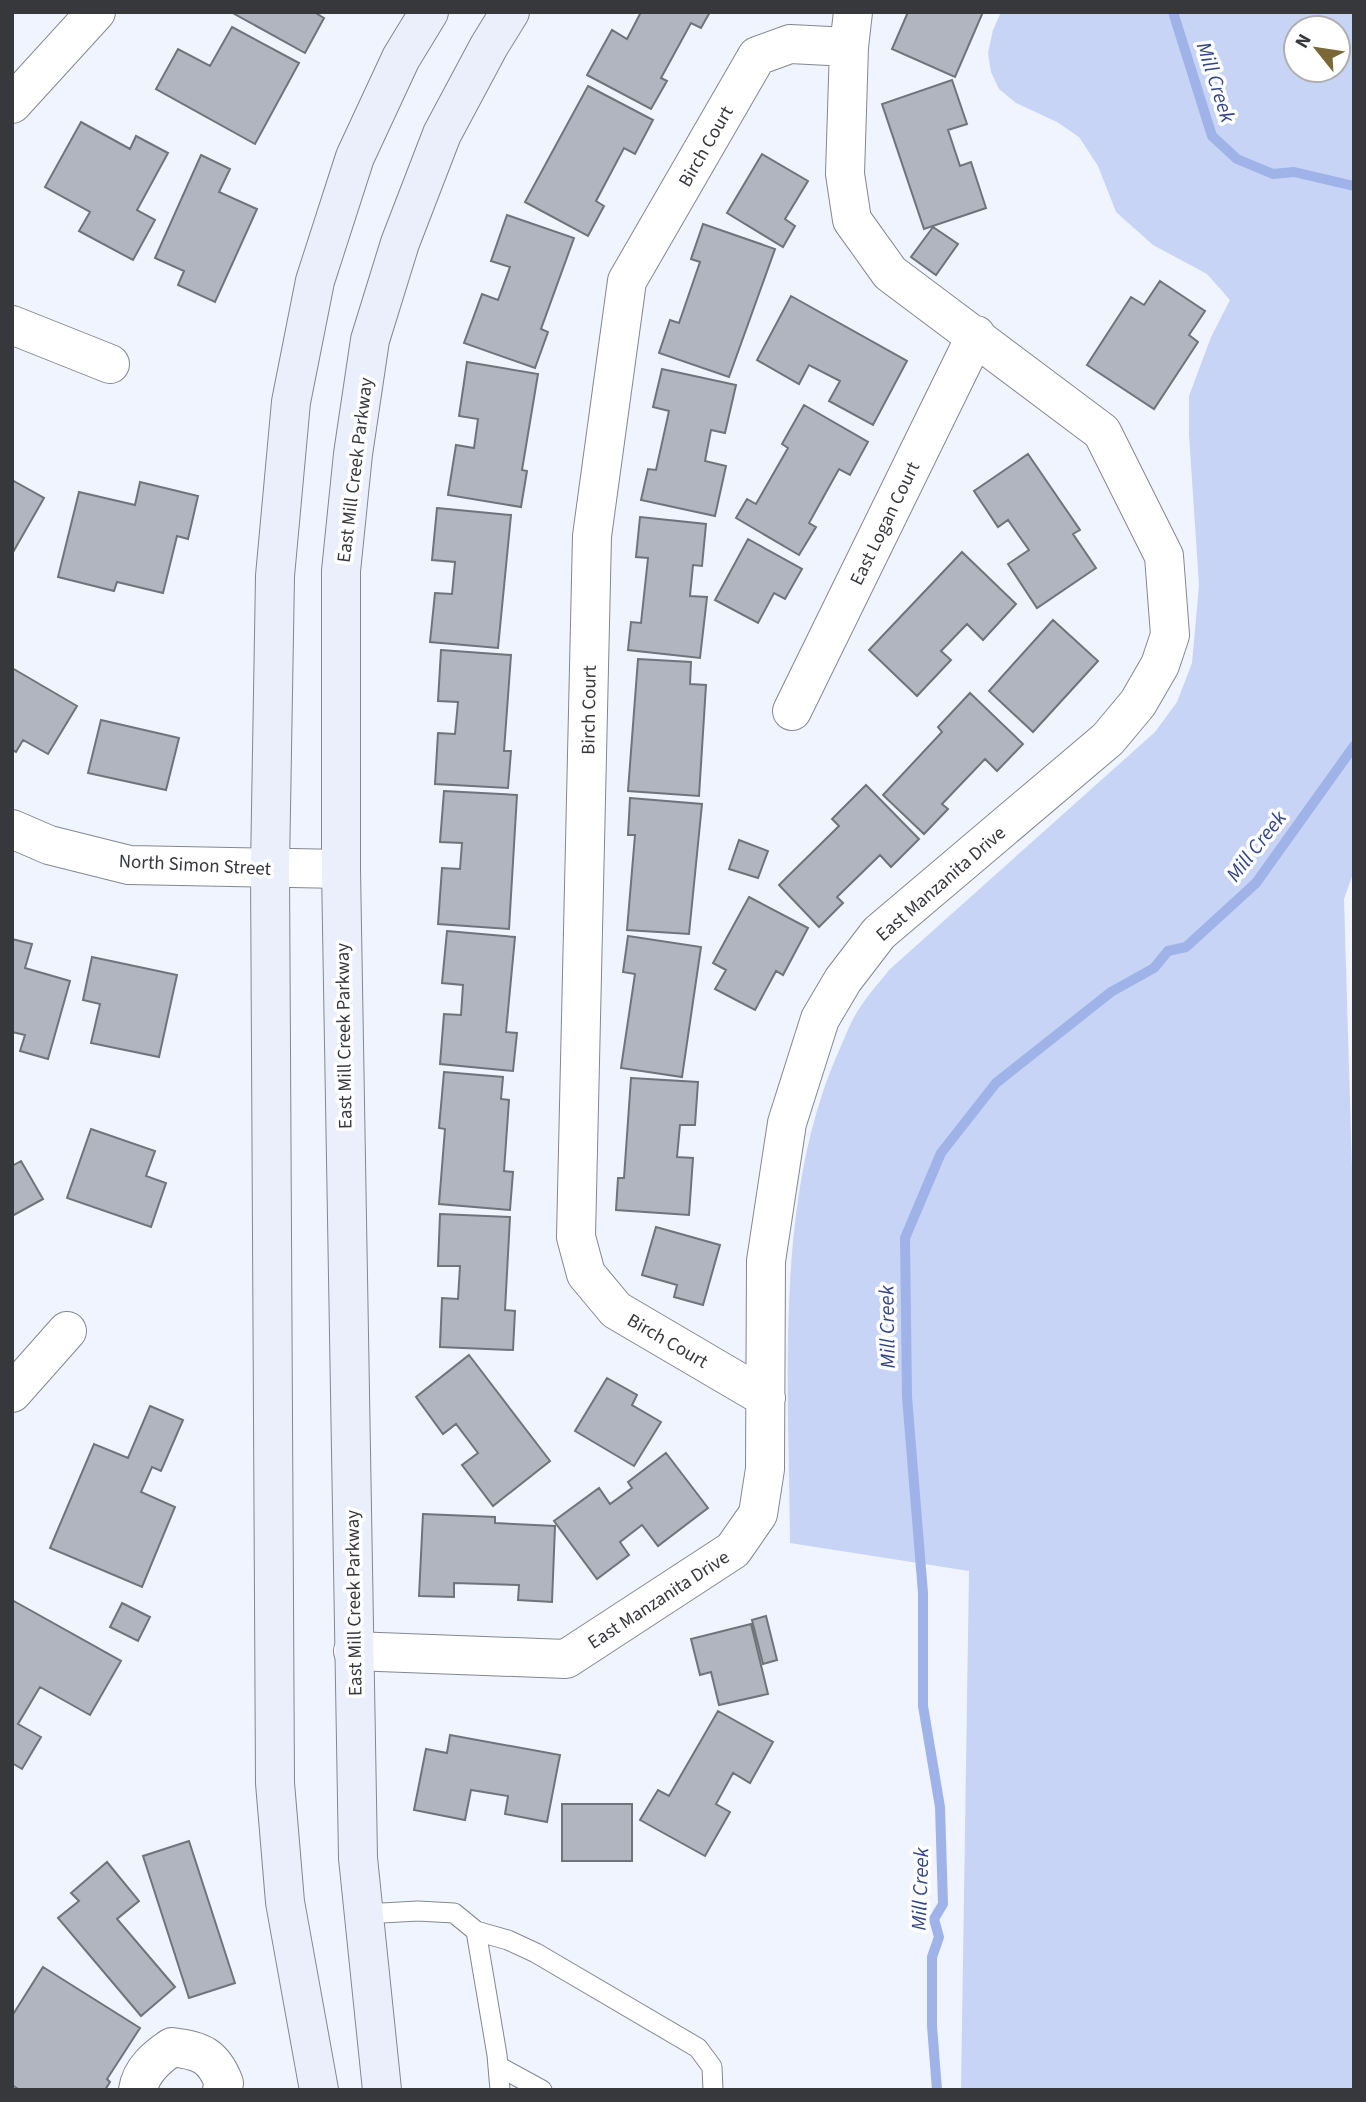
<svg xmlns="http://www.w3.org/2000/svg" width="1366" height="2102" font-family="'Source Sans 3',sans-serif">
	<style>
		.green { fill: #c8d4f5; fill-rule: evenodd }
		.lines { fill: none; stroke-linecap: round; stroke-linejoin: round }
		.stream { stroke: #9fb3e8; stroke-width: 10 }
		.building { fill: #b1b5bf; stroke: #70737c; stroke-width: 2 }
		.lane-casing { stroke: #838790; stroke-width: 21 }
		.street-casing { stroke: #838790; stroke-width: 40 }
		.secondary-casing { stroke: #838790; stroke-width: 40 }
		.lane { stroke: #fff; stroke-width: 19 }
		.street { stroke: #fff; stroke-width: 38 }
		.secondary { stroke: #eaeffb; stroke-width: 38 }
		.labels { text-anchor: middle; stroke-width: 7; stroke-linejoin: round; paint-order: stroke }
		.street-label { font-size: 19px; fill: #37383c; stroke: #fff }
		.water-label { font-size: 21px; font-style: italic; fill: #324687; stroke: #fff }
	</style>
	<rect width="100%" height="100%" fill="#f0f4fe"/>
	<path class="green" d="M 1001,12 L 1354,12 L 1354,871 L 1344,899 L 1354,1236 L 1354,2090 L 961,2090 L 969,1571 L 790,1543 C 789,1383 773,1194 841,1046 C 846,1034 851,1022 857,1012 C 866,997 879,983 889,970 L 1155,732 L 1177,702 L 1192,663 L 1199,585 L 1189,435 L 1189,396 L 1211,337 L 1230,300 L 1207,274 L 1153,245 L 1116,212 L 1098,166 L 1079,137 L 1057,122 L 1016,103 L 999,89 L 991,72 L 988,53 L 993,30 ZM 1296,28 L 1338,28 L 1338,70 L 1296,70 Z"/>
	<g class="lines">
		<path class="stream" d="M 1173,12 L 1212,136 L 1237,159 L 1273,174 L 1294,172 L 1354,186
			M 937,2090 L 932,2026 L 932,1957 L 939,1937 L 934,1919 L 943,1904 L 940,1807 L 923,1706 L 923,1593 L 907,1397 L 905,1238 L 941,1153 L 996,1083 L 1111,992 L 1154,968 L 1168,951 L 1186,947 L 1256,883 L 1354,746"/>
	</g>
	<path class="building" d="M 231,12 L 314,12 L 324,18 L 305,53 Z
		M 641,12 L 710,12 L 701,28 L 691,23 L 661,78 L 667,81 L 651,109 L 587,75 L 612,30 L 627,39 Z
		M 908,12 L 983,12 L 955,77 L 892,49 Z
		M 232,27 L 299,63 L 255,144 L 156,89 L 178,49 L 210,66 Z
		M 952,80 L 967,124 L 948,130 L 960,166 L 971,162 L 986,208 L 924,229 L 882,104 Z
		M 588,86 L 653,120 L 635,154 L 624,148 L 596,201 L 604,206 L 588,236 L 525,202 Z
		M 81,122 L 130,149 L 136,136 L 168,153 L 137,210 L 155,220 L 133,260 L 79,231 L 90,212 L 45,187 Z
		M 762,154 L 808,181 L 785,219 L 795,226 L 783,247 L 727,213 Z
		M 201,155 L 230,169 L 219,192 L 257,209 L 215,302 L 178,285 L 184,271 L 155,258 Z
		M 507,215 L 574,238 L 541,329 L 548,332 L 535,368 L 464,343 L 482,294 L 498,300 L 510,267 L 491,261 Z
		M 703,224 L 775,249 L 729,377 L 659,353 L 670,320 L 679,323 L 700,262 L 691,259 Z
		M 933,227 L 958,244 L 936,275 L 911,257 Z
		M 1160,281 L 1205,311 L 1189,335 L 1198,342 L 1154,409 L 1087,365 L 1131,297 L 1144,305 Z
		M 791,296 L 907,361 L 873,425 L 829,401 L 840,381 L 809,365 L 799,384 L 757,360 Z
		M 467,362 L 538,374 L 522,470 L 527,471 L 521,507 L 448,495 L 456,445 L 474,448 L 478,419 L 459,416 Z
		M 662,369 L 736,385 L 725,433 L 711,430 L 705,461 L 726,466 L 715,516 L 641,500 L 648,469 L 656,470 L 669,411 L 653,407 Z
		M 804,405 L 868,442 L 850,475 L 839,469 L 809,523 L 816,527 L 799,555 L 736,518 L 747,499 L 756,504 L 788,448 L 782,444 Z
		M 1028,454 L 1080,530 L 1073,534 L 1096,568 L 1037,608 L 1008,564 L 1029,550 L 1008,520 L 998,527 L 974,491 Z
		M 12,480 L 44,498 L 12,554 Z
		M 140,482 L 198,496 L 188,539 L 177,536 L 163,593 L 117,582 L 114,591 L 58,577 L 79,492 L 135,505 Z
		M 437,508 L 511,515 L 498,648 L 430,642 L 435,593 L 452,594 L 455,562 L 432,560 Z
		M 640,517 L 706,524 L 702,566 L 693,565 L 690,596 L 707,597 L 700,658 L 628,650 L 631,622 L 641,623 L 648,558 L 636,557 Z
		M 748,539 L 802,569 L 785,599 L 774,593 L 758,623 L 715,600 Z
		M 962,552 L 1016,604 L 983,640 L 967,624 L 941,651 L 951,660 L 917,696 L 869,650 Z
		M 1053,620 L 1098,661 L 1033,732 L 989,691 Z
		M 441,650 L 511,655 L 504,751 L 511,751 L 508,788 L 435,784 L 438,733 L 455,734 L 458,702 L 438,701 Z
		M 638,659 L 691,662 L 690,684 L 706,685 L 699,796 L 628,791 Z
		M 12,668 L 77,706 L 48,754 L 23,740 L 16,752 L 12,750 Z
		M 970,693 L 1023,744 L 997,771 L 985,759 L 942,804 L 948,809 L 924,834 L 883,795 L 942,732 L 938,727 Z
		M 101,720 L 179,738 L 166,790 L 88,773 Z
		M 866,785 L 919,839 L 891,867 L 880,855 L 837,897 L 843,903 L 819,927 L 779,885 L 839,826 L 832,819 Z
		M 444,791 L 517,795 L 509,929 L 438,924 L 442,868 L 460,869 L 462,843 L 440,842 Z
		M 630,798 L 702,804 L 689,934 L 627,930 L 635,835 L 628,835 Z
		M 739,840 L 768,851 L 758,878 L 729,869 Z
		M 749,897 L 808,928 L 783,975 L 776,971 L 755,1010 L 715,989 L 726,970 L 713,963 Z
		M 447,931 L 515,937 L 506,1032 L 517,1033 L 513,1071 L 440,1064 L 444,1014 L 461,1015 L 463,985 L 442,983 Z
		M 628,936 L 701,947 L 682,1077 L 621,1068 L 635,974 L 623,972 Z
		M 12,939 L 32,944 L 25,968 L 70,981 L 48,1059 L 20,1051 L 25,1035 L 12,1032 Z
		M 92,957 L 177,975 L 159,1057 L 91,1043 L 100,1004 L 83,1000 Z
		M 444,1072 L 503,1077 L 501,1099 L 509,1100 L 504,1171 L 513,1172 L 510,1210 L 439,1204 L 445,1129 L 439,1128 Z
		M 631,1078 L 698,1082 L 695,1125 L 680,1125 L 677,1157 L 693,1158 L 689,1215 L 616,1210 L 618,1178 L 624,1178 Z
		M 91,1129 L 155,1151 L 146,1176 L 166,1183 L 151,1227 L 67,1198 Z
		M 21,1161 L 43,1199 L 12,1216 L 12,1166 Z
		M 440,1214 L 510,1217 L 505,1310 L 515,1311 L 513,1350 L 440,1347 L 442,1298 L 458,1299 L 460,1266 L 438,1266 Z
		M 656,1227 L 720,1245 L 703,1305 L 674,1297 L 677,1285 L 642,1275 Z
		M 469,1355 L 550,1461 L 493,1506 L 462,1465 L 478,1453 L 456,1424 L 443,1434 L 416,1397 Z
		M 607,1378 L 637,1395 L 632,1405 L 661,1422 L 634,1466 L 575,1431 Z
		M 150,1406 L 183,1420 L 161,1471 L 152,1467 L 141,1492 L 175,1507 L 142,1587 L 50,1548 L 94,1444 L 128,1458 Z
		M 666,1453 L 708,1508 L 658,1546 L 642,1525 L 620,1542 L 629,1555 L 597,1579 L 554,1521 L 599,1488 L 610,1504 L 632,1488 L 628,1482 Z
		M 423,1514 L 495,1517 L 495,1523 L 555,1526 L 552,1602 L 518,1600 L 519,1585 L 454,1583 L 454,1597 L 419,1596 Z
		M 12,1600 L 121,1661 L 90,1715 L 40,1687 L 18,1724 L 41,1737 L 22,1769 L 12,1763 Z
		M 122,1603 L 150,1617 L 138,1641 L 110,1627 Z
		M 766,1616 L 777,1660 L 763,1664 L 752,1620 Z
		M 751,1624 L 768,1694 L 719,1705 L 711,1672 L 700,1675 L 691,1639 Z
		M 718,1711 L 773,1742 L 750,1783 L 733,1773 L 716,1804 L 730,1812 L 705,1856 L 640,1820 L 658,1790 L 669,1796 Z
		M 450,1735 L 560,1755 L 547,1822 L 505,1814 L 508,1796 L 471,1790 L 465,1820 L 414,1810 L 426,1749 L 447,1753 Z
		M 562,1804 L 632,1804 L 632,1861 L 562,1861 Z
		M 189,1841 L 235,1983 L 189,1998 L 143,1856 Z
		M 107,1862 L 139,1901 L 117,1919 L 175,1987 L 141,2016 L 58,1918 L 79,1901 L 71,1893 Z
		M 43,1967 L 140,2028 L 107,2079 L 110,2082 L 105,2090 L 20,2090 L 12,2085 L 12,2016 Z"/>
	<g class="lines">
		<g class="lane-casing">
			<path id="lane" d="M 364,1914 L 418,1911 L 454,1913 L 476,1931 L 497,2055 L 500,2090
				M 476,1931 L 508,1940 L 536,1953 L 698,2048 L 712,2067 L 713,2090
				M 498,2066 L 542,2090"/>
		</g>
		<g class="street-casing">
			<path id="street" d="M 12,104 L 96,12
				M 12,325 L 110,364
				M 792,711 L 976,335
				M 12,829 L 49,845 L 129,865 L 341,869
				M 12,1393 L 67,1331
				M 766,1398 L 616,1310 L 586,1274 L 576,1237 L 592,536 L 627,281 L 757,56 L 790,44 L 849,47
				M 353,1651 L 566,1659 L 733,1550 L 758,1514 L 765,1469 L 766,1261 L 787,1123 L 820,1019 L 843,980 L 879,933 L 1108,739 L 1138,703 L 1160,665 L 1170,635 L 1164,556 L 1102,432 L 890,273 L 852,220 L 845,174 L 849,47 L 853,12
				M 138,2090 C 141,2070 157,2057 172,2047 C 201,2051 213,2055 224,2083 L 222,2090"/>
		</g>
		<g class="secondary-casing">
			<path id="secondary" d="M 319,2090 L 285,1902 L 275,1783 L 270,868 L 275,576 L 291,402 L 315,281 L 355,157 L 401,58 L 429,12
				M 382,2090 L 358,1858 L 341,869 L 341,571 L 353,454 L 370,340 L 400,243 L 442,134 L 489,46 L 510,12"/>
		</g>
		<use href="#lane" class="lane"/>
		<use href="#street" class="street"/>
		<use href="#secondary" class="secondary"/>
	</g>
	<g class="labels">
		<g class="street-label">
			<text transform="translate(705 146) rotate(-60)" y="7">Birch Court</text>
			<text transform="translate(354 470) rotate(-83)" y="7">East Mill Creek Parkway</text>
			<text transform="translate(884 523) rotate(-64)" y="7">East Logan Court</text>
			<text transform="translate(588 710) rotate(-89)" y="7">Birch Court</text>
			<text transform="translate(195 864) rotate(3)" y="7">North Simon Street</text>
			<text transform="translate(940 883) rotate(-41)" y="7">East Manzanita Drive</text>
			<text transform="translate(343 1036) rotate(-91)" y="7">East Mill Creek Parkway</text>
			<text transform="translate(668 1340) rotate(30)" y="7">Birch Court</text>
			<text transform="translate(658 1599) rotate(-33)" y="7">East Manzanita Drive</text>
			<text transform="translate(353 1603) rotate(-91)" y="7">East Mill Creek Parkway</text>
		</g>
		<g class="water-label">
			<text transform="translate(1216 82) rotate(72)" y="7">Mill Creek</text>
			<text transform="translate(1256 846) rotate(-52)" y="7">Mill Creek</text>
			<text transform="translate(887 1327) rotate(-91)" y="7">Mill Creek</text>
			<text transform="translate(920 1889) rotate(-88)" y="7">Mill Creek</text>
		</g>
	</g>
	<rect width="1366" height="2102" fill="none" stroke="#37383c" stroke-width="28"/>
	<g transform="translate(1317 49) rotate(300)"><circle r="33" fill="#ffffff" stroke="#afafb1" stroke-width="2"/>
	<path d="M0-5L12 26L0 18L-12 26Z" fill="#7b6836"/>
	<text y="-10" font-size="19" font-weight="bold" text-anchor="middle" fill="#37383c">N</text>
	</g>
</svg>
